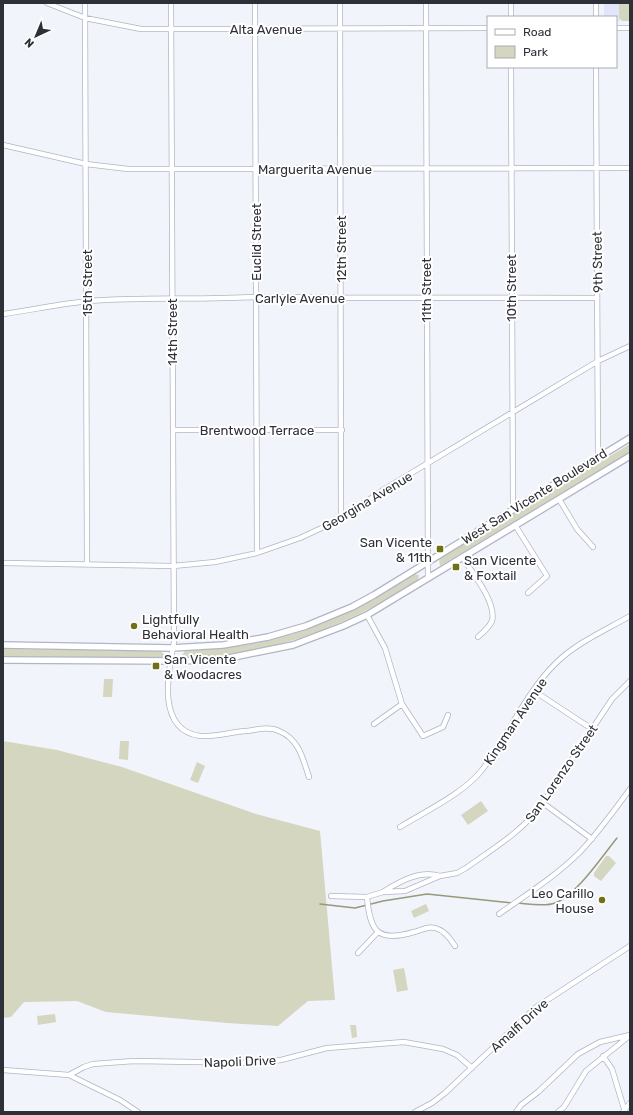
<svg xmlns="http://www.w3.org/2000/svg" width="633" height="1115" font-family="Rubik,sans-serif">
	<style>
		.built { fill: #e1e6fc }
		.green { fill: #d4d6c0 }
		.lines { fill: none; stroke-linecap: round; stroke-linejoin: round }
		.stream { stroke: #979978; stroke-width: 1.5 }
		.minor-casing { stroke: #b0b5c7; stroke-width: 6 }
		.major-casing { stroke: #b0b5c7; stroke-width: 8 }
		.minor { stroke: #fff; stroke-width: 4.5 }
		.major { stroke: #fff; stroke-width: 5.5 }
		.poi-dot { fill: #707116; stroke: #fff; stroke-width: 1.5 }
		.labels { text-anchor: middle; stroke-width: 4; stroke-linejoin: round; paint-order: stroke }
		.street-label { font-size: 13px; fill: #2e3037; stroke: #fff }
		.poi-label { font-size: 13px; fill: #2e3037; stroke: #fff; text-anchor: start }
	</style>
	<rect width="100%" height="100%" fill="#f2f4fc"/>
	<path class="built" d="M 604,3 L 630,3 L 630,21 L 616,21 L 616,17 L 604,17 Z"/>
	<path class="green" d="M 619,3 L 630,3 L 630,21 L 623,21 L 619,18 Z
		M 630,444 L 630,452 L 440,566 L 439,559 Z
		M 414,574 L 419,575 L 418,581 C 341,628 276,654 186,658 L 182,655 L 185,651 C 211,649 236,647 261,642 C 318,630 366,603 414,574 Z
		M 3,649 L 160,651 L 165,655 L 161,659 L 3,657 Z
		M 104,679 L 113,679 L 112,697 L 103,697 Z
		M 3,741 L 57,750 L 122,767 L 256,814 L 320,831 L 335,1000 L 308,1001 L 278,1026 L 227,1023 L 106,1012 L 77,1001 L 24,1002 L 11,1017 L 3,1018 Z
		M 120,741 L 129,741 L 128,760 L 119,759 Z
		M 197,762 L 205,766 L 198,783 L 190,780 Z
		M 481,801 L 488,811 L 468,825 L 461,815 Z
		M 606,856 L 609,856 L 616,863 L 601,881 L 594,876 L 594,873 Z
		M 426,904 L 429,911 L 414,918 L 411,911 Z
		M 404,968 L 408,990 L 397,992 L 393,970 Z
		M 55,1014 L 56,1022 L 38,1025 L 37,1016 Z
		M 350,1025 L 356,1025 L 357,1037 L 352,1038 Z"/>
	<g class="lines">
		<path class="stream" d="M 518,903 C 529,904 545,907 555,903 C 576,896 603,855 617,838
			M 320,904 L 355,908 L 383,901 L 427,894 L 512,903"/>
		<g class="minor-casing">
			<path id="minor" d="M 47,3 L 85,18 L 141,29 L 488,28
				M 85,3 L 87,564
				M 171,3 L 174,642 C 168,672 156,730 200,736 C 215,737 231,732 246,731 C 256,730 269,726 279,731 C 299,739 303,759 309,777
				M 255,3 L 257,553
				M 340,3 L 341,519
				M 426,3 L 428,577
				M 511,3 L 511,17
				M 596,3 L 596,17
				M 616,28 L 630,28
				M 511,67 L 513,503 L 516,509
				M 596,67 L 598,457
				M 3,145 L 86,164 L 128,169 L 630,168
				M 3,314 C 31,310 60,304 88,301 C 144,297 200,300 256,297 L 597,298
				M 173,430 L 342,430
				M 559,499 L 577,529 L 593,547
				M 515,525 L 547,576 L 528,593
				M 462,557 C 472,572 497,603 492,621 C 489,628 483,632 478,637
				M 3,563 L 173,566 L 215,562 L 257,553 L 300,538 L 341,519 L 383,490 L 598,361 L 630,346
				M 367,615 L 385,648 L 402,704 L 423,736 L 443,727 L 448,715
				M 534,691 L 592,729
				M 374,724 L 402,704
				M 543,803 L 592,839
				M 400,827 C 426,811 464,793 482,770 C 508,736 526,692 556,663 C 576,643 606,630 630,616
				M 383,892 C 400,881 420,870 440,876
				M 331,896 L 367,897 L 383,892 L 405,891 L 440,876 L 457,873 L 466,868 C 494,848 523,831 543,803 L 612,699 L 630,681
				M 367,897 C 370,931 377,943 414,932 C 422,930 429,925 438,929 C 446,932 451,940 455,946
				M 499,914 C 526,895 556,876 580,852 C 598,833 614,811 630,789
				M 358,953 L 378,932
				M 603,1056 L 612,1069 L 625,1112
				M 3,1070 L 69,1075 L 84,1067 L 93,1064 L 134,1061 L 258,1063 L 281,1060 L 327,1048 L 404,1042 L 443,1049 L 457,1055 L 472,1068
				M 69,1075 L 120,1100 L 138,1112
				M 415,1112 L 432,1103 L 445,1093 L 535,1008 L 630,946
				M 516,1112 L 521,1105 L 538,1092 L 578,1054 L 600,1042 L 630,1035
				M 558,1112 L 564,1107 L 586,1071 L 628,1037
				M 623,1112 L 630,1103"/>
		</g>
		<g class="major-casing">
			<path id="major" d="M 3,645 L 172,648 L 223,645 L 268,637 L 306,626 L 352,607 L 374,595 L 630,438
				M 3,660 L 180,661 L 224,659 L 293,645 L 343,626 L 367,615 L 630,456"/>
		</g>
		<use href="#minor" class="minor"/>
		<use href="#major" class="major"/>
	</g>
	<g class="poi-dot">
		<rect x="436" y="545" width="8" height="8" rx="2"/>
		<rect x="452" y="563" width="8" height="8" rx="2"/>
		<circle cx="134" cy="626" r="4"/>
		<rect x="152" y="662" width="8" height="8" rx="2"/>
		<circle cx="602" cy="900" r="4"/>
	</g>
	<g class="labels">
		<g class="street-label">
			<text x="266" y="34">Alta Avenue</text>
			<text x="315" y="174">Marguerita Avenue</text>
			<text transform="translate(256 242) rotate(-90)" y="5">Euclid Street</text>
			<text transform="translate(341 249) rotate(-90)" y="5">12th Street</text>
			<text transform="translate(597 262) rotate(-91)" y="5">9th Street</text>
			<text transform="translate(87 283) rotate(-90)" y="5">15th Street</text>
			<text transform="translate(511 288) rotate(-90)" y="5">10th Street</text>
			<text transform="translate(426 290) rotate(-90)" y="5">11th Street</text>
			<text x="300" y="303">Carlyle Avenue</text>
			<text transform="translate(172 332) rotate(-90)" y="5">14th Street</text>
			<text x="257" y="435">Brentwood Terrace</text>
			<text transform="translate(534 496) rotate(-32)" y="5">West San Vicente Boulevard</text>
			<text transform="translate(367 501) rotate(-31)" y="5">Georgina Avenue</text>
			<text transform="translate(515 721) rotate(-56)" y="5">Kingman Avenue</text>
			<text transform="translate(561 773) rotate(-55)" y="5">San Lorenzo Street</text>
			<text transform="translate(519 1025) rotate(-42)" y="5">Amalfi Drive</text>
			<text transform="translate(240 1061) rotate(-2)" y="5">Napoli Drive</text>
		</g>
		<g class="poi-label">
			<text x="432" y="547" text-anchor="end">San Vicente<tspan x="432" dy="15">&amp; 11th</tspan></text>
			<text x="464" y="565">San Vicente<tspan x="464" dy="15">&amp; Foxtail</tspan></text>
			<text x="142" y="624">Lightfully<tspan x="142" dy="15">Behavioral Health</tspan></text>
			<text x="164" y="664">San Vicente<tspan x="164" dy="15">&amp; Woodacres</tspan></text>
			<text x="594" y="898" text-anchor="end">Leo Carillo<tspan x="594" dy="15">House</tspan></text>
		</g>
	</g>
	<rect width="633" height="1115" fill="none" stroke="#2e3037" stroke-width="8"/>
	<rect x="487" y="16" width="130" height="52" fill="#ffffff" stroke="#abacaf"/>
	<rect x="495" y="29" width="20" height="6" fill="#ffffff" stroke="#abacaf"/>
	<text x="523" y="36" font-size="12" fill="#2e3037">Road</text>
	<rect x="495" y="46" width="20" height="12" fill="#d4d6c0" stroke="#abacaf"/>
	<text x="523" y="56" font-size="12" fill="#2e3037">Park</text>
	<g transform="translate(36 36) rotate(224)" stroke="#ffffff" stroke-width="3" paint-order="stroke">
	<path d="M0-3L7 15L0 10L-7 15Z" fill="#2e3037"/>
	<text y="-6" font-size="11" font-weight="bold" text-anchor="middle" fill="#2e3037">N</text>
	</g>
</svg>
